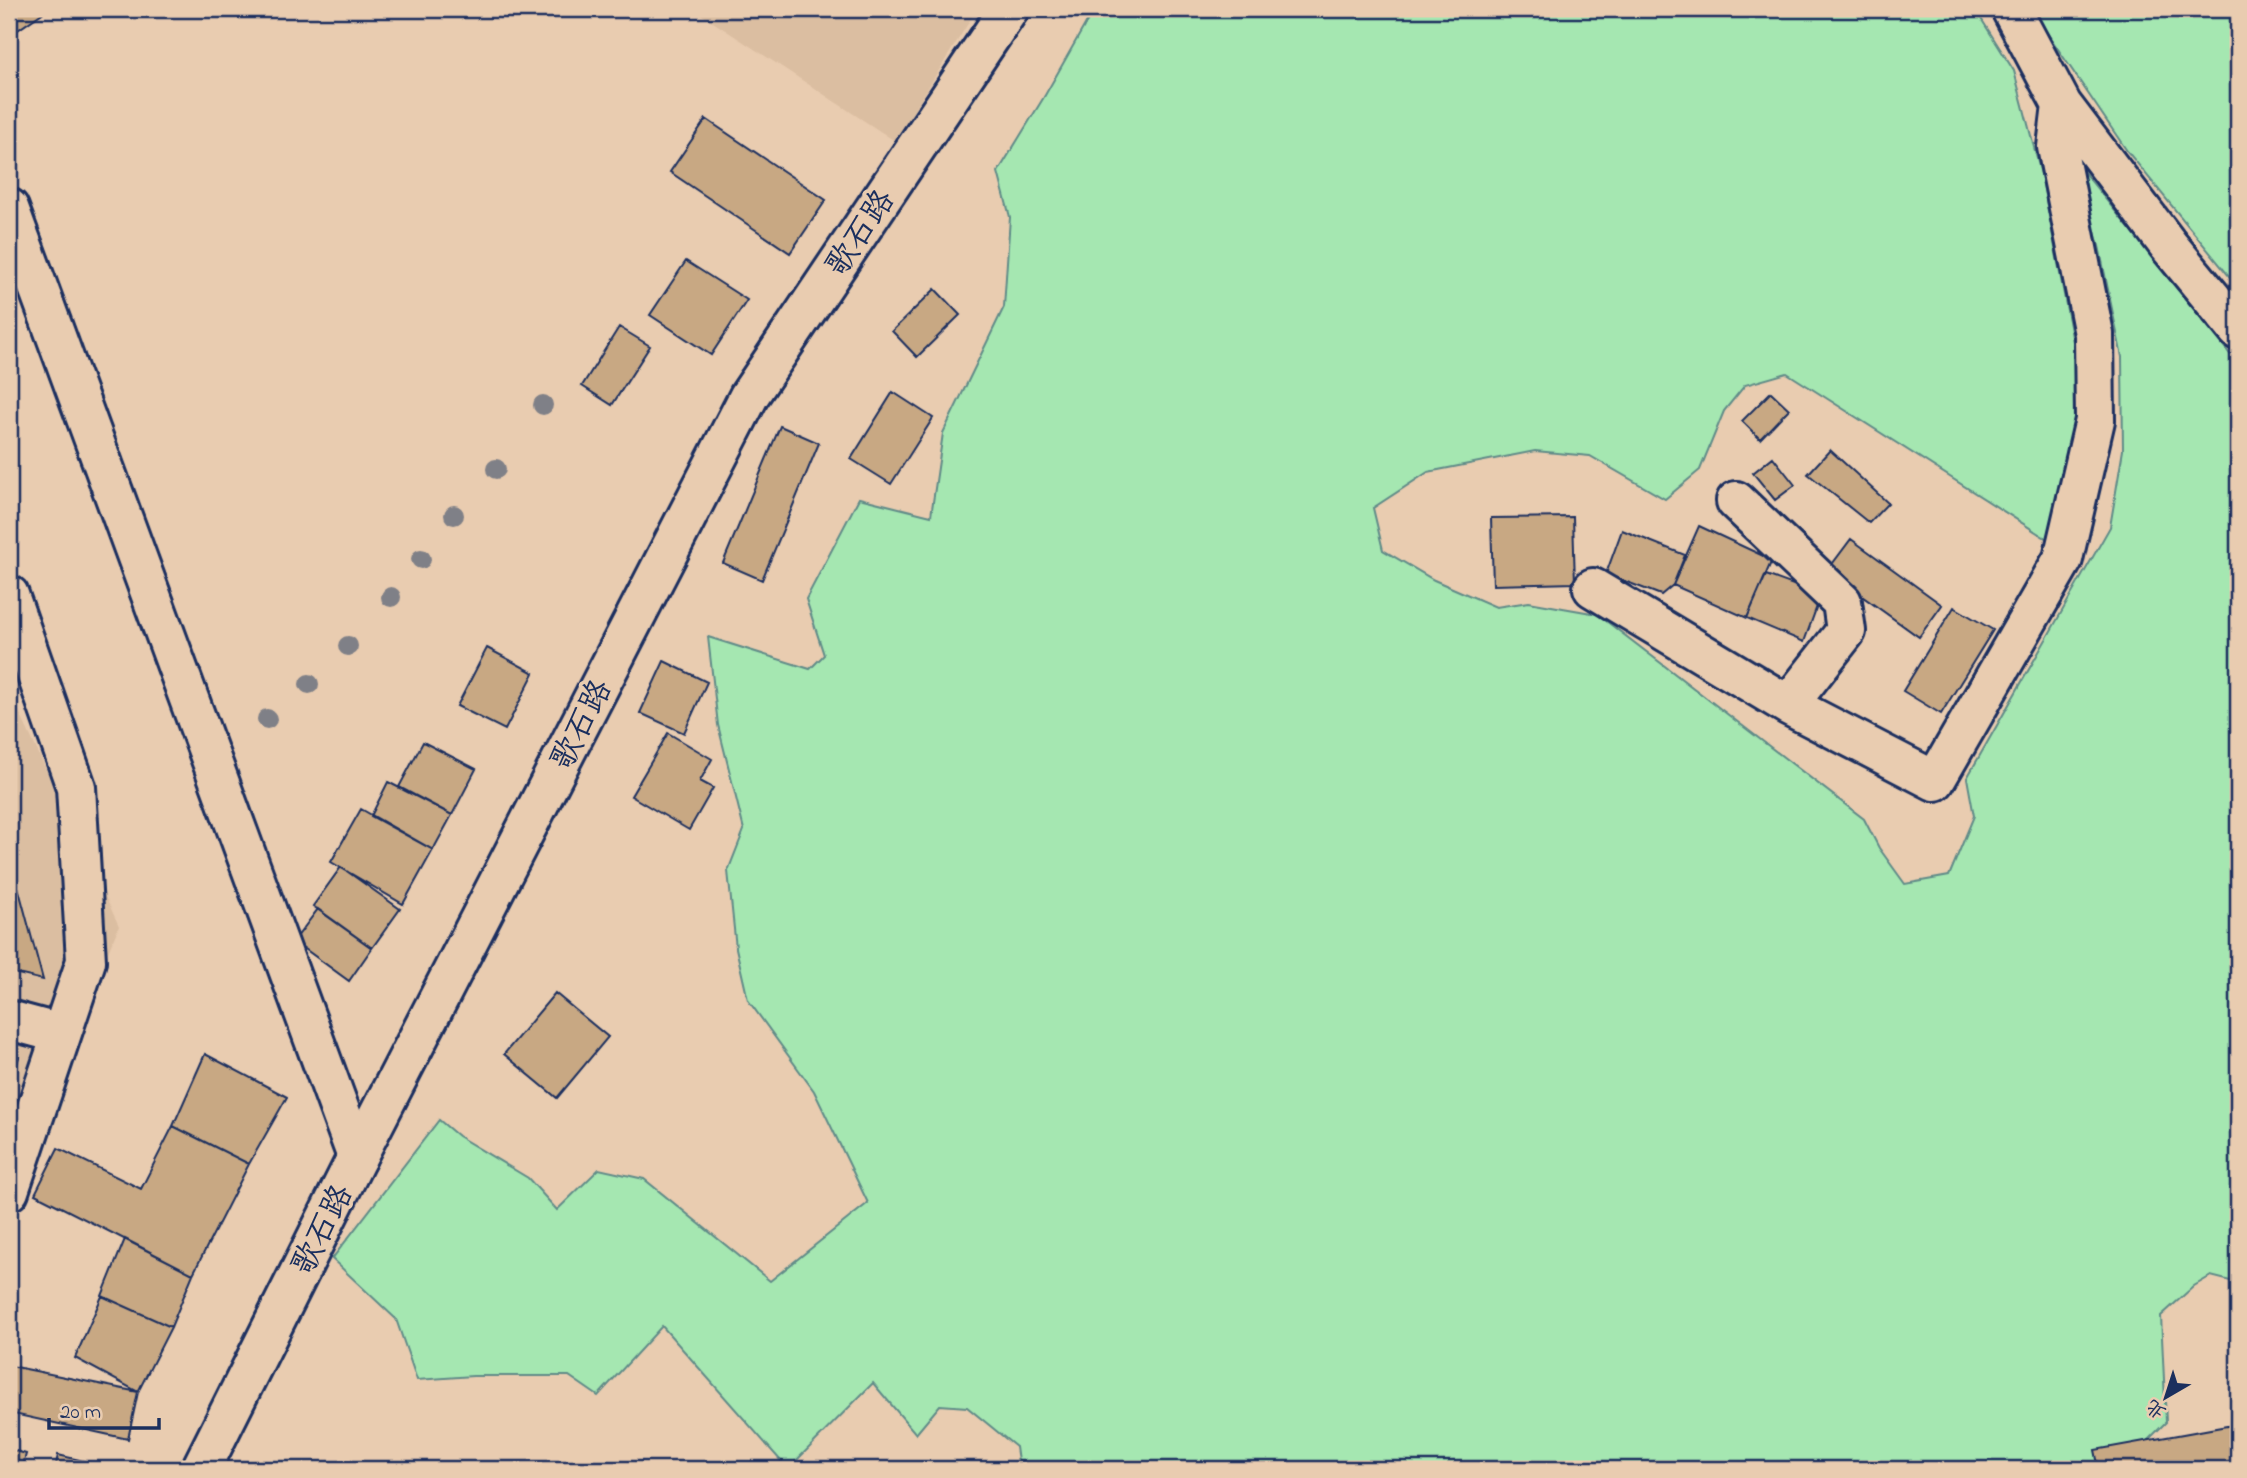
<svg xmlns="http://www.w3.org/2000/svg" width="2247" height="1478" font-family="'Indie Flower','LXGW WenKai TC',sans-serif">
	<style>
		.built { fill: #dbbea1 }
		.green { fill: #a5e7b1; stroke: #608b88; stroke-width: 2 }
		.building { fill: #c8a883; stroke: #1b2f5e; stroke-width: 2 }
		.lines { fill: none; stroke-linecap: round; stroke-linejoin: round }
		.minor-casing { stroke: #1b2f5e; stroke-width: 44 }
		.major-casing { stroke: #1b2f5e; stroke-width: 44 }
		.minor { stroke: #e9ccb0; stroke-width: 38 }
		.major { stroke: #e9ccb0; stroke-width: 38 }
		.tree { fill: #7f8087 }
		.labels { text-anchor: middle; stroke-width: 7; stroke-linejoin: round; paint-order: stroke }
		.street-label { font-size: 32px; fill: #1b2f5e; stroke: #e9ccb0 }
	</style>
	<rect width="100%" height="100%" fill="#e9ccb0"/>
	<filter id="ink" filterUnits="userSpaceOnUse"><feTurbulence type="fractalNoise" baseFrequency=".0143" numOctaves="2"/><feDisplacementMap in="SourceGraphic" scale="14" xChannelSelector="R" yChannelSelector="G"/><feConvolveMatrix kernelMatrix="1 2 1 2 8 2 1 2 1" color-interpolation-filters="sRGB"/></filter>
	<g filter="url(#ink)">
		<path class="built" d="M 693,9 L 977,9 L 895,141 Z
			M 9,690 L 119,926 L 9,1187 Z"/>
		<path class="green" d="M 1094,9 L 1975,9 L 2014,71 L 2041,174 L 2078,368 L 2075,455 L 2047,539 L 1787,373 L 1745,385 L 1724,411 L 1700,470 L 1665,499 L 1590,456 L 1535,451 L 1428,472 L 1373,508 L 1383,550 L 1434,580 L 1496,607 L 1529,602 L 1597,614 L 1864,819 L 1879,848 L 1905,884 L 1949,876 L 1974,816 L 1967,778 L 2110,527 L 2123,450 L 2122,357 L 2099,246 L 2075,161 L 2238,364 L 2238,1283 L 2211,1276 L 2194,1286 L 2161,1316 L 2166,1422 L 2119,1469 L 1019,1469 L 1016,1447 L 967,1407 L 940,1405 L 916,1434 L 873,1383 L 788,1469 L 662,1326 L 598,1396 L 569,1376 L 473,1376 L 417,1380 L 396,1319 L 332,1259 L 439,1120 L 458,1136 L 528,1178 L 557,1210 L 599,1169 L 644,1179 L 770,1281 L 868,1203 L 814,1091 L 748,1000 L 736,948 L 728,871 L 744,830 L 718,725 L 708,637 L 810,669 L 824,655 L 806,599 L 859,498 L 931,516 L 943,433 L 1004,307 L 1010,217 L 998,172 L 1044,97 Z
			M 2035,9 L 2238,9 L 2238,287 L 2127,151 L 2037,18 Z"/>
		<path class="building" d="M 9,9 L 48,9 L 9,36 Z
			M 706,119 L 826,200 L 790,253 L 670,172 Z
			M 686,261 L 747,300 L 711,355 L 650,315 Z
			M 935,289 L 960,315 L 917,357 L 892,331 Z
			M 619,327 L 650,346 L 612,405 L 582,386 Z
			M 893,392 L 933,418 L 891,484 L 851,459 Z
			M 1771,392 L 1789,409 L 1760,439 L 1742,421 Z
			M 780,426 L 819,443 L 762,580 L 723,563 Z
			M 1830,450 L 1888,503 L 1869,523 L 1808,474 Z
			M 1773,457 L 1795,485 L 1775,500 L 1753,473 Z
			M 1573,517 L 1575,583 L 1493,585 L 1491,518 Z
			M 1699,526 L 1772,560 L 1747,618 L 1673,585 Z
			M 1622,530 L 1685,555 L 1673,585 L 1661,595 L 1606,574 Z
			M 1851,539 L 1942,605 L 1919,637 L 1827,571 Z
			M 1766,575 L 1821,595 L 1804,642 L 1747,618 Z
			M 1954,607 L 1993,630 L 1941,714 L 1903,691 Z
			M 487,648 L 534,673 L 505,730 L 457,706 Z
			M 664,661 L 707,682 L 684,733 L 640,713 Z
			M 668,733 L 712,759 L 700,781 L 713,788 L 689,830 L 631,796 Z
			M 423,742 L 476,769 L 452,815 L 399,787 Z
			M 388,782 L 452,815 L 433,850 L 371,816 Z
			M 361,809 L 433,850 L 403,904 L 331,862 Z
			M 9,853 L 43,980 L 9,972 Z
			M 341,867 L 400,909 L 372,948 L 313,906 Z
			M 318,909 L 372,948 L 349,981 L 294,941 Z
			M 555,993 L 608,1037 L 557,1098 L 504,1054 Z
			M 9,1054 L 19,1057 L 9,1092 Z
			M 205,1054 L 287,1097 L 249,1164 L 173,1126 Z
			M 173,1126 L 249,1164 L 193,1274 L 35,1194 L 58,1148 L 141,1189 Z
			M 125,1239 L 193,1274 L 171,1327 L 102,1296 Z
			M 102,1296 L 171,1327 L 138,1392 L 75,1358 Z
			M 11,1366 L 138,1392 L 128,1439 L 9,1413 L 9,1378 Z
			M 2238,1424 L 2238,1469 L 2099,1469 L 2095,1450 Z
			M 9,1449 L 26,1454 L 22,1469 L 9,1469 Z
			M 58,1455 L 118,1469 L 55,1469 Z"/>
		<g class="lines">
			<g class="minor-casing">
				<path id="minor" d="M 2011,9 L 2062,105 L 2169,246 L 2238,330
					M 9,208 L 357,1157
					M 1736,501 L 1842,602 L 1846,631 L 1788,705
					M 1593,588 L 1788,705 L 1935,781 L 2063,559 L 2095,420 L 2094,334 L 2057,147 L 2062,105
					M 9,595 L 76,787 L 86,961 L 9,1191
					M 9,1020 L 61,1034"/>
			</g>
			<g class="major-casing">
				<path id="major" d="M 201,1469 L 357,1157 L 749,396 L 1009,9"/>
			</g>
			<use href="#minor" class="minor"/>
			<use href="#major" class="major"/>
		</g>
		<g class="tree">
			<circle cx="543" cy="405" r="10"/>
			<circle cx="496" cy="469" r="10"/>
			<circle cx="454" cy="515" r="10"/>
			<circle cx="421" cy="559" r="10"/>
			<circle cx="391" cy="597" r="10"/>
			<circle cx="348" cy="646" r="10"/>
			<circle cx="309" cy="684" r="10"/>
			<circle cx="267" cy="719" r="10"/>
		</g>
	</g>
	<g class="labels">
		<g class="street-label">
			<text transform="translate(859 232) rotate(-56)" y="11">歌石路</text>
			<text transform="translate(580 724) rotate(-63)" y="11">歌石路</text>
			<text transform="translate(321 1229) rotate(-63)" y="11">歌石路</text>
		</g>
	</g>
	<rect width="2247" height="1478" fill="none" stroke="#e9ccb0" stroke-width="35"/>
	<rect x="18" y="18" width="2212" height="1443" fill="none" stroke="#1b2f5e" stroke-width="2.5" filter="url(#ink)"/>
	<g transform="translate(2166 1397) rotate(219)" stroke="#e9ccb0" stroke-width="5" paint-order="stroke">
	<path d="M0-5L12 26L0 18L-12 26Z" fill="#1b2f5e"/>
	<text y="-10" font-size="19" font-weight="bold" text-anchor="middle" fill="#1b2f5e">北</text>
	</g>
	<path d="M49 1418v10h110v-10" fill="none" stroke="#1b2f5e" stroke-width="3.5"/>
	<text x="60" y="1418" font-size="21" fill="#1b2f5e" stroke="#e9ccb0" stroke-width="5" paint-order="stroke">20 m</text>
</svg>
